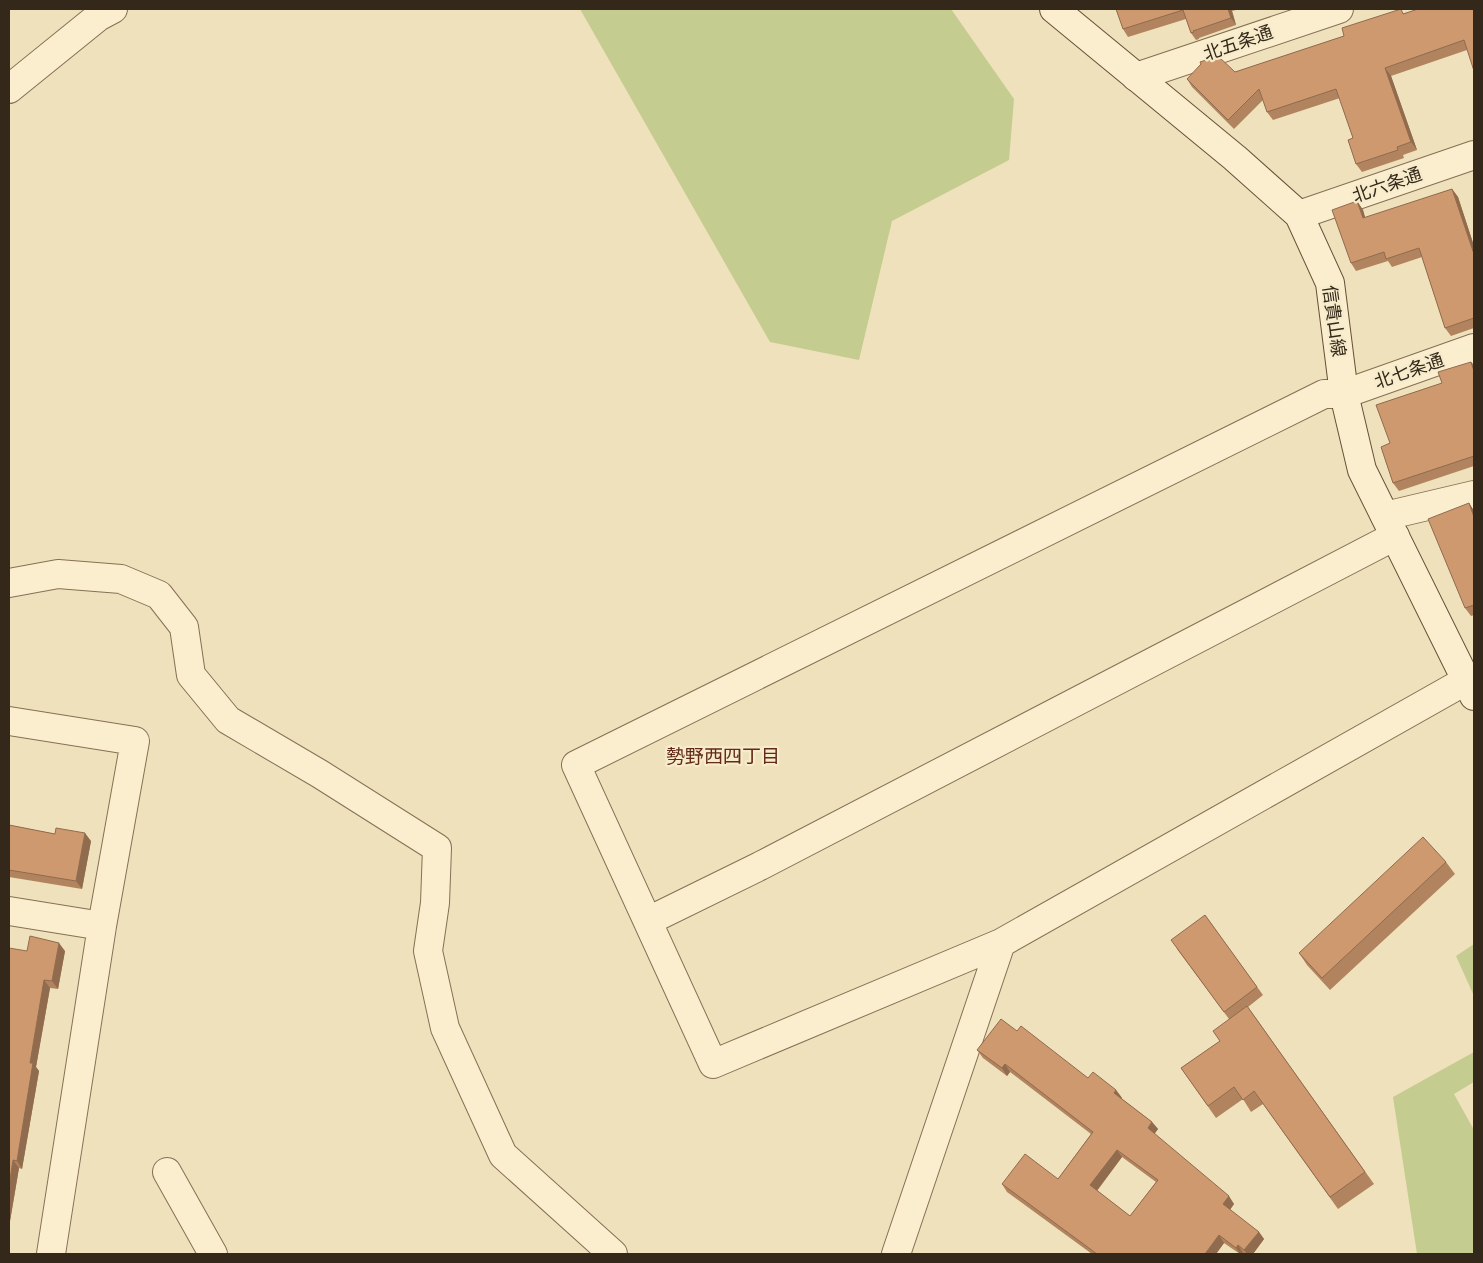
<svg xmlns="http://www.w3.org/2000/svg" width="1483" height="1263" font-family="Literata,'Noto Sans JP',serif">
	<style>
		.green { fill: #c4cc8f }
		.lines { fill: none; stroke-linecap: round; stroke-linejoin: round }
		.minor-casing { stroke: #867055; stroke-width: 30 }
		.secondary-casing { stroke: #675138; stroke-width: 30 }
		.minor { stroke: #faeece; stroke-width: 28 }
		.secondary { stroke: #faeece; stroke-width: 28 }
		.wall { fill: #b1845f; fill-rule: evenodd }
		.shaded-wall { fill: #906b4e }
		.building { fill: #ce996f; stroke: #906b4e; fill-rule: evenodd }
		.labels { text-anchor: middle; stroke-width: 4.5; stroke-linejoin: round; paint-order: stroke }
		.street-label { font-size: 18px; fill: #34281a; stroke: #f6ebcb }
		.neighbourhood-label { font-size: 19px; fill: #622a18; stroke: #f6ebcb }
	</style>
	<rect width="100%" height="100%" fill="#efe1bb"/>
	<path class="green" d="M 580,9 L 951,9 L 1014,99 L 1009,160 L 892,221 L 859,360 L 770,342 Z
		M 1474,944 L 1474,996 L 1456,956 Z
		M 1474,1052 L 1474,1082 L 1454,1094 L 1474,1130 L 1474,1254 L 1417,1254 L 1393,1097 Z"/>
	<g class="lines">
		<g class="minor-casing">
			<path id="minor" d="M 1136,77 L 1339,9
				M 9,89 L 98,17 L 113,9
				M 1299,215 L 1474,155
				M 1385,516 L 1474,495
				M 9,583 L 58,574 L 121,579 L 159,595 L 184,627 L 191,675 L 228,720 L 320,774 L 437,848 L 435,903 L 428,951 L 445,1028 L 503,1155 L 613,1254
				M 1467,680 L 1001,943 L 713,1064 L 576,765 L 1324,394 L 1344,394 L 1474,348
				M 9,721 L 135,741 L 102,926 L 51,1254
				M 9,911 L 102,926
				M 648,921 L 760,866 L 1395,536
				M 167,1172 L 213,1254
				M 896,1254 L 1001,943"/>
		</g>
		<g class="secondary-casing">
			<path id="secondary" d="M 1054,9 L 1235,158 L 1299,215 L 1330,283 L 1344,394 L 1362,470 L 1474,696"/>
		</g>
		<use href="#minor" class="minor"/>
		<use href="#secondary" class="secondary"/>
	</g>
	<path class="wall" d="M 1116,9 L 1235,9 L 1236,10 L 1232,11 L 1236,25 L 1199,38 L 1199,39 L 1196,40 L 1191,33 L 1186,19 L 1128,37 L 1123,29 Z
		M 1474,9 L 1467,50 L 1391,76 L 1417,150 L 1403,155 L 1404,158 L 1362,172 L 1356,164 L 1353,138 L 1340,98 L 1273,120 L 1267,112 L 1263,100 L 1234,129 L 1192,87 L 1187,79 L 1235,72 L 1344,36 L 1404,13 Z
		M 1452,189 L 1458,197 L 1474,246 L 1474,328 L 1451,336 L 1445,328 L 1422,257 L 1392,267 L 1388,261 L 1356,271 L 1351,263 L 1357,201 L 1363,210 L 1365,218 Z
		M 1471,362 L 1474,366 L 1474,466 L 1399,491 L 1393,483 L 1390,443 L 1442,383 Z
		M 1469,503 L 1474,511 L 1474,615 L 1471,616 L 1465,608 Z
		M 9,825 L 91,841 L 82,889 L 9,877 Z
		M 1446,862 L 1455,874 L 1330,990 L 1307,965 L 1299,953 Z
		M 1205,915 L 1263,995 L 1248,1007 L 1374,1184 L 1338,1209 L 1263,1104 L 1251,1112 L 1243,1099 L 1216,1118 L 1181,1068 L 1220,1041 L 1229,1019 L 1177,949 Z
		M 27,951 L 65,951 L 58,989 L 50,988 L 36,1067 L 39,1071 L 22,1169 L 19,1168 L 9,1227 Z
		M 1017,1031 L 1088,1078 L 1116,1090 L 1122,1098 L 1121,1098 L 1152,1122 L 1158,1129 L 1154,1134 L 1234,1204 L 1230,1210 L 1259,1232 L 1264,1239 L 1253,1254 L 1245,1254 L 1243,1253 L 1242,1254 L 1240,1254 L 1224,1243 L 1216,1254 L 1092,1254 L 1007,1192 L 1002,1184 L 1058,1179 L 1091,1134 L 1010,1072 L 1007,1076 L 983,1058 L 977,1050 ZM 1122,1157 L 1156,1182 L 1130,1216 L 1097,1191 Z"/>
	<path class="shaded-wall" d="M 1228,9 L 1230,9 L 1232,11 L 1236,25 L 1231,18 Z
		M 1385,68 L 1391,76 L 1417,150 L 1411,142 Z
		M 1452,189 L 1458,197 L 1474,246 L 1474,254 Z
		M 1357,201 L 1363,210 L 1368,227 L 1363,218 Z
		M 1469,503 L 1474,511 L 1474,517 Z
		M 85,833 L 91,841 L 82,889 L 76,881 Z
		M 59,943 L 65,951 L 58,989 L 52,981 Z
		M 44,980 L 50,988 L 36,1067 L 39,1071 L 22,1169 L 17,1161 L 30,1063 Z
		M 1005,1064 L 1010,1072 L 1007,1076 L 1002,1068 Z
		M 1116,1090 L 1122,1098 L 1119,1101 L 1114,1093 Z
		M 1152,1122 L 1158,1129 L 1153,1136 L 1148,1128 Z
		M 1117,1150 L 1122,1157 L 1095,1193 L 1090,1185 Z
		M 13,1160 L 19,1168 L 9,1227 L 9,1186 Z
		M 1229,1196 L 1234,1204 L 1228,1212 L 1223,1204 Z
		M 1259,1232 L 1264,1239 L 1253,1254 L 1247,1254 L 1244,1250 Z
		M 1219,1235 L 1224,1243 L 1216,1254 L 1205,1254 Z
		M 1238,1245 L 1243,1253 L 1242,1254 L 1240,1254 L 1236,1248 Z"/>
	<path class="building" d="M 1116,9 L 1228,9 L 1231,18 L 1193,31 L 1194,32 L 1191,33 L 1183,10 L 1123,29 Z
		M 1401,9 L 1403,14 L 1418,9 L 1474,9 L 1474,71 L 1464,40 L 1385,68 L 1411,142 L 1397,147 L 1398,150 L 1356,164 L 1348,140 L 1353,138 L 1336,89 L 1267,112 L 1259,89 L 1228,120 L 1187,79 L 1201,64 L 1200,62 L 1218,56 L 1235,72 L 1344,36 L 1342,28 Z
		M 1452,189 L 1474,254 L 1474,318 L 1445,328 L 1419,248 L 1386,259 L 1384,252 L 1351,263 L 1332,210 L 1357,201 L 1363,218 Z
		M 1471,362 L 1474,371 L 1474,456 L 1393,483 L 1381,447 L 1390,443 L 1376,405 L 1442,383 L 1438,372 Z
		M 1469,503 L 1474,517 L 1474,607 L 1474,605 L 1465,608 L 1428,519 Z
		M 9,825 L 55,834 L 56,828 L 85,833 L 76,881 L 9,870 Z
		M 1423,837 L 1446,862 L 1322,978 L 1299,953 Z
		M 1205,915 L 1257,987 L 1224,1012 L 1171,940 Z
		M 30,936 L 59,943 L 52,981 L 44,980 L 30,1063 L 33,1063 L 17,1161 L 13,1160 L 9,1186 L 9,948 L 27,951 Z
		M 1247,1006 L 1365,1172 L 1330,1197 L 1254,1091 L 1243,1100 L 1234,1087 L 1208,1106 L 1181,1068 L 1220,1041 L 1213,1031 Z
		M 1001,1019 L 1017,1031 L 1021,1026 L 1088,1078 L 1093,1072 L 1116,1090 L 1114,1093 L 1152,1122 L 1148,1128 L 1229,1196 L 1223,1204 L 1259,1232 L 1244,1250 L 1238,1245 L 1236,1248 L 1219,1235 L 1205,1254 L 1097,1254 L 1002,1184 L 1025,1154 L 1058,1179 L 1093,1132 L 1005,1064 L 1002,1068 L 977,1050 ZM 1117,1150 L 1158,1180 L 1130,1216 L 1090,1185 Z"/>
	<g class="labels">
		<g class="street-label">
			<text transform="translate(1238 43) rotate(-19)" y="6">北五条通</text>
			<text transform="translate(1387 185) rotate(-19)" y="6">北六条通</text>
			<text transform="translate(1334 321) rotate(82)" y="6">信貴山線</text>
			<text transform="translate(1409 371) rotate(-19)" y="6">北七条通</text>
		</g>
		<g class="neighbourhood-label">
			<text x="723" y="763">勢野西四丁目</text>
		</g>
	</g>
	<rect width="1483" height="1263" fill="none" stroke="#34281a" stroke-width="20"/>
</svg>
